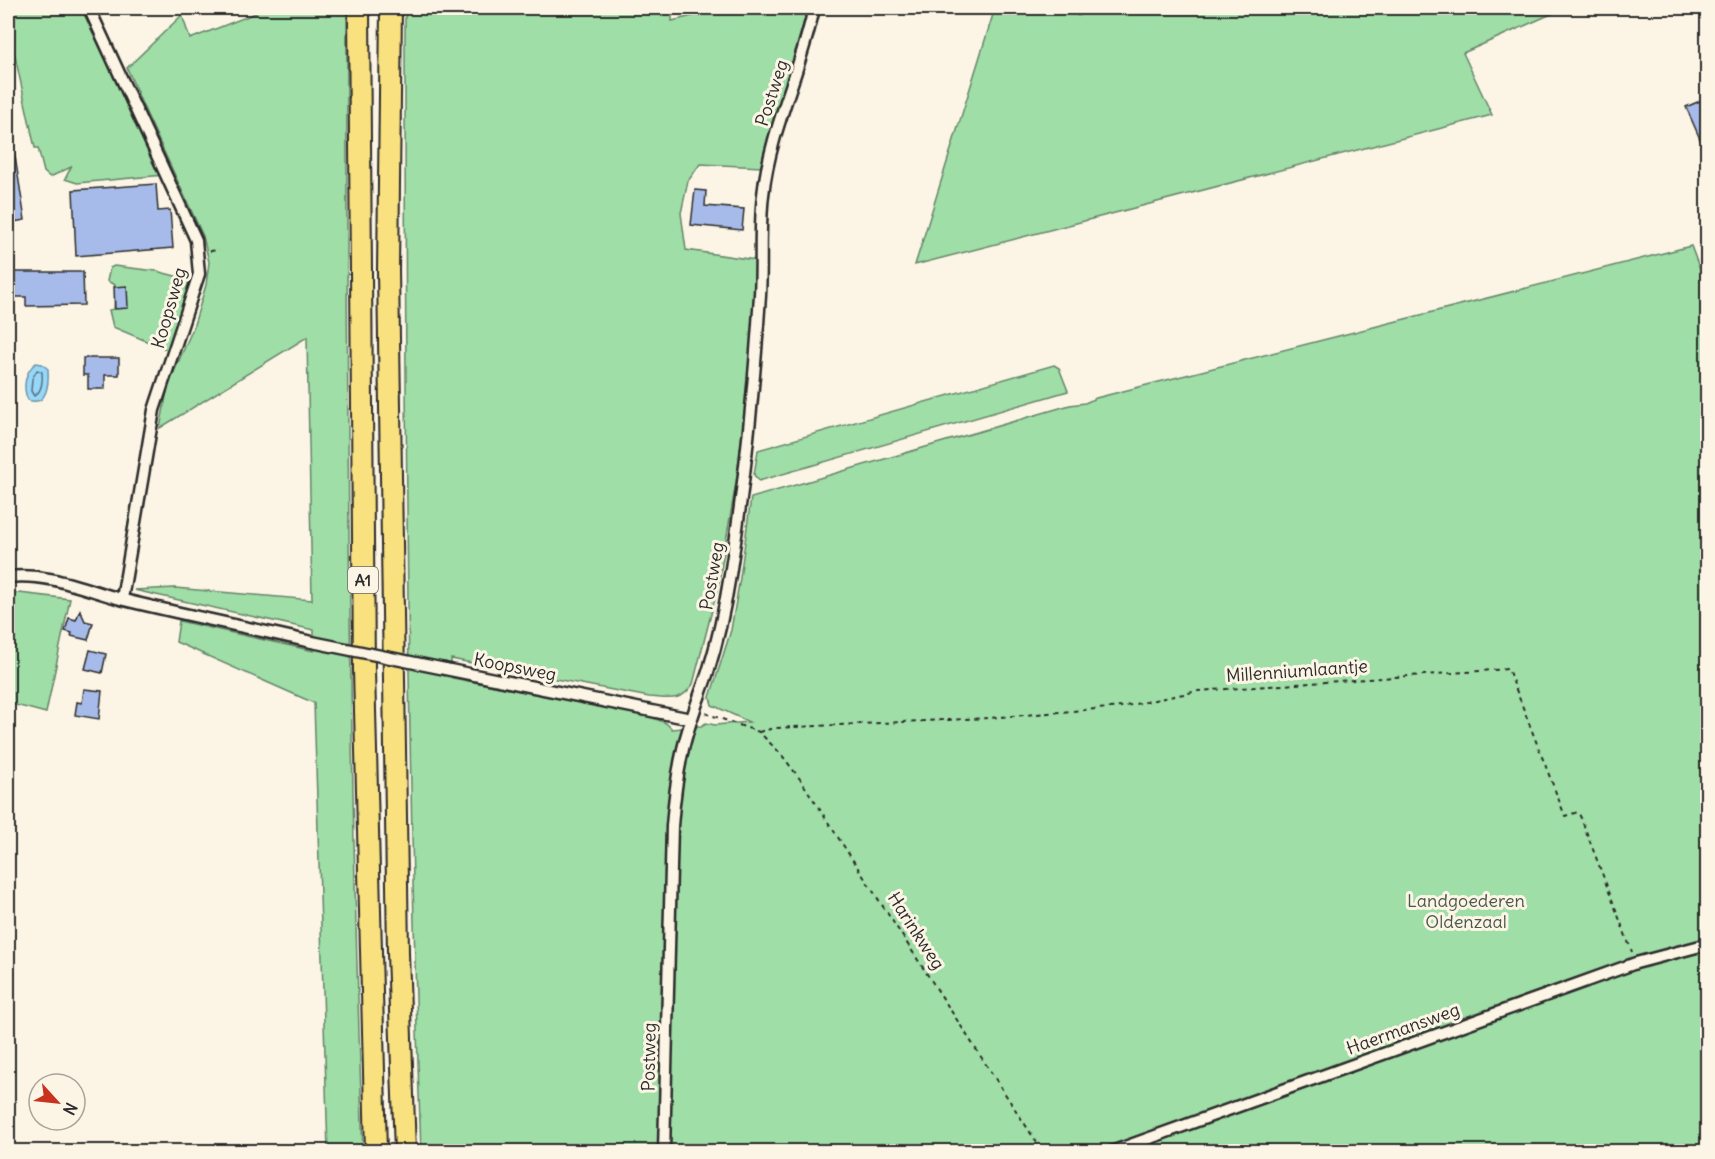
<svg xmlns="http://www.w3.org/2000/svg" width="1715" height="1159" font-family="Delius,sans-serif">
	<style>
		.green { fill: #9fdea7; stroke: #658469; stroke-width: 1.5 }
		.water { fill: #97d8f9; stroke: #6c93a7; stroke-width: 1.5 }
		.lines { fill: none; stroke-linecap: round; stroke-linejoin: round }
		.shore { stroke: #56707d; stroke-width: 1.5 }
		.building { fill: #a7bbea; stroke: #2b2b2b; stroke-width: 1.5 }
		.minor-casing { stroke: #2b2b2b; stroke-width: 15 }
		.motorway-casing { stroke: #2b2b2b; stroke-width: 24 }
		.path { stroke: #2b2b2b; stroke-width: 2; stroke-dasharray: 4.5 4.5; stroke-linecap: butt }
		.minor { stroke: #fcf5e5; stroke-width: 10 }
		.motorway { stroke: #fae180; stroke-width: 20 }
		.minor-bridge-casing { stroke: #2b2b2b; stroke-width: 15; stroke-linecap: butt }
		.minor-bridge { stroke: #fcf5e5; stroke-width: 10 }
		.labels { text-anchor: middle; stroke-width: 6; stroke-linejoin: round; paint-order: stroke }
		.shield { fill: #fcf5e5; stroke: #6a6863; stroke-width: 1.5 }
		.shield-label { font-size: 16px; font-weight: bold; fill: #2b2b2b }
		.street-label { font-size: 18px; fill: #2b2b2b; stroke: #fcf5e5 }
		.park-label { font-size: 18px; fill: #48584a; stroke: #fcf5e5 }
	</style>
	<rect width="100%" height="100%" fill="#fcf5e5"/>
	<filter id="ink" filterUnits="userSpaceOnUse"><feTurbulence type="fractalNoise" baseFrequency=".0167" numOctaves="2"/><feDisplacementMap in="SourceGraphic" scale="12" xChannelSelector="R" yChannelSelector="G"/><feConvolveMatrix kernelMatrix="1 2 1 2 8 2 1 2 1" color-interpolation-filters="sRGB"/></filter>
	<g filter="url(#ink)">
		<path class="green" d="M 8,8 L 87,8 L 164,175 L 77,183 L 65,179 L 71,167 L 50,177 L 44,172 L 38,148 L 35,148 L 8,24 Z
			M 258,8 L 347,8 C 346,389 349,770 363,1151 L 328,1151 L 314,703 L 176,642 L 179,621 L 314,651 L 314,630 L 134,590 L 175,588 L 312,600 L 307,337 L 160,428 L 168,386 L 193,328 L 206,285 L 209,262 L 203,236 L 142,104 L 127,68 L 182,15 L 190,39 L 256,13 Z
			M 405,8 L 672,8 L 672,21 L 725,8 L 762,8 L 806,14 L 762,167 L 700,164 L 688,181 L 681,213 L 686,250 L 755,260 L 754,300 L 747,399 L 736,483 L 718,587 L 693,684 C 681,703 669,698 649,697 L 451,659 L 452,678 L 648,716 L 666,723 L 672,729 L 701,726 L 706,723 L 715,725 L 749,722 L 712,705 L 710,697 L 731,630 L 740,578 L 751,498 L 1070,405 L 1085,403 L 1096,398 L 1691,246 L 1708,291 L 1707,1151 L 421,1151 C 407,770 405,389 405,8 Z
			M 995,8 L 1067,8 L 1078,16 L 1096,8 L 1565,8 L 1463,53 L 1492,115 L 915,265 Z
			M 114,266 L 156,271 L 195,281 L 170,351 L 113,327 L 109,310 L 114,309 L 115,285 L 107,281 L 110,268 Z
			M 1054,365 L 1059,368 L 1068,391 L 759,481 L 754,475 L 758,450 Z
			M 19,593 L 70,599 L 46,713 L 8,703 L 8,595 Z"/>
		<path class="water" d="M 36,363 L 42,364 L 48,369 C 49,384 47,407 28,400 C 22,388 25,371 36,363 Z"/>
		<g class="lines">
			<path class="shore" d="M 37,370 L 42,372 C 43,380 42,392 34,396 L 31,391 L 32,379 Z"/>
		</g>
		<path class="building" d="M 1707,98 L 1707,155 L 1686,107 Z
			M 14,150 L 25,220 L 8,223 L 8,151 Z
			M 156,184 L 158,211 L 170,210 L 173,248 L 76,256 L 73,190 Z
			M 695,190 L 706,191 L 705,206 L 744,209 L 742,230 L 691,225 Z
			M 8,272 L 83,272 L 84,305 L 26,306 L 26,297 L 8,297 Z
			M 127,286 L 128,308 L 115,309 L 114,287 Z
			M 83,358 L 119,358 L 119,375 L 105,375 L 105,389 L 88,389 L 88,375 L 83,375 Z
			M 80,610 L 85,621 L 93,623 L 88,640 L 71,636 L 72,633 L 65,631 L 69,618 L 76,620 Z
			M 90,650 L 106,654 L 102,673 L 85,669 Z
			M 84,689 L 102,691 L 99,719 L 75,715 L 77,702 L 82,703 Z"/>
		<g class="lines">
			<g class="minor-casing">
				<path id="minor" d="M 89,8 L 196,240 L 199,274 L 154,410 L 122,599
					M 8,577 C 47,572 86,590 124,600 C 186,615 249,628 312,642
					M 445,669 L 691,719
					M 664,1152 L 672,826 C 674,800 677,775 683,749 C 689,723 699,698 708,672 C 718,640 725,607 730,575 C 745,482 754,389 760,295 C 762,262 759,228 763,195 C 770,130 801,71 814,8
					M 1111,1152 L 1636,963 L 1708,944"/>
			</g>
			<g class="motorway-casing">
				<path id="motorway" d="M 359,8 L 364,670 L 376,1152
					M 391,8 L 388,270 L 398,953 L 405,1152"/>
			</g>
			<path class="path" d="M 210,251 L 219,250
				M 705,713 L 759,732 L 781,754 L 800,779 L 1043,1152
				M 759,732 L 774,728 L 988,718 L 1121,707 L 1198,691 L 1508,669 L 1565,816 L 1578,812 L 1581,818 L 1632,952"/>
			<use href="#minor" class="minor"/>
			<use href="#motorway" class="motorway"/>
			<g class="minor-bridge-casing">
				<path id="minor-bridge" d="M 312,642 L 445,669"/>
			</g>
			<use href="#minor-bridge" class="minor-bridge"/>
		</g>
	</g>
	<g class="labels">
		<rect class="shield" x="348" y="567" width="30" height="26" rx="4.5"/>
		<g class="shield-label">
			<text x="363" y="586">A1</text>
		</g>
		<g class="street-label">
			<text transform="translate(772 93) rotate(-72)" y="6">Postweg</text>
			<text transform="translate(169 308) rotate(-74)" y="6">Koopsweg</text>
			<text transform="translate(712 576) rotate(-80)" y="6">Postweg</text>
			<text transform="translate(515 667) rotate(11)" y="6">Koopsweg</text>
			<text transform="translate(1297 671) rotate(-4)" y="6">Millenniumlaantje</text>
			<text transform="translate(916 931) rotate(57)" y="6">Harinkweg</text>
			<text transform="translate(1403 1029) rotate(-20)" y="6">Haermansweg</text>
			<text transform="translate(649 1057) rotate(-89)" y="6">Postweg</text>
		</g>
		<g class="park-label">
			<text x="1466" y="907">Landgoederen<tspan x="1466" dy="21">Oldenzaal</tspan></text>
		</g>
	</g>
	<rect width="1715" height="1159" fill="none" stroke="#fcf5e5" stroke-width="30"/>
	<rect x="15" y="15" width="1685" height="1129" fill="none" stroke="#2b2b2b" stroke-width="2" filter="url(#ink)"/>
	<g transform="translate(57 1102) rotate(117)"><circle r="28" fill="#fcf5e5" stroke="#a8a49b" stroke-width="1.5"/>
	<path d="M0-4.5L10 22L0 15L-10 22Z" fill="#c8321e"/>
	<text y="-9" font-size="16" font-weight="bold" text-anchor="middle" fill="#2b2b2b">N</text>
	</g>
</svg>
